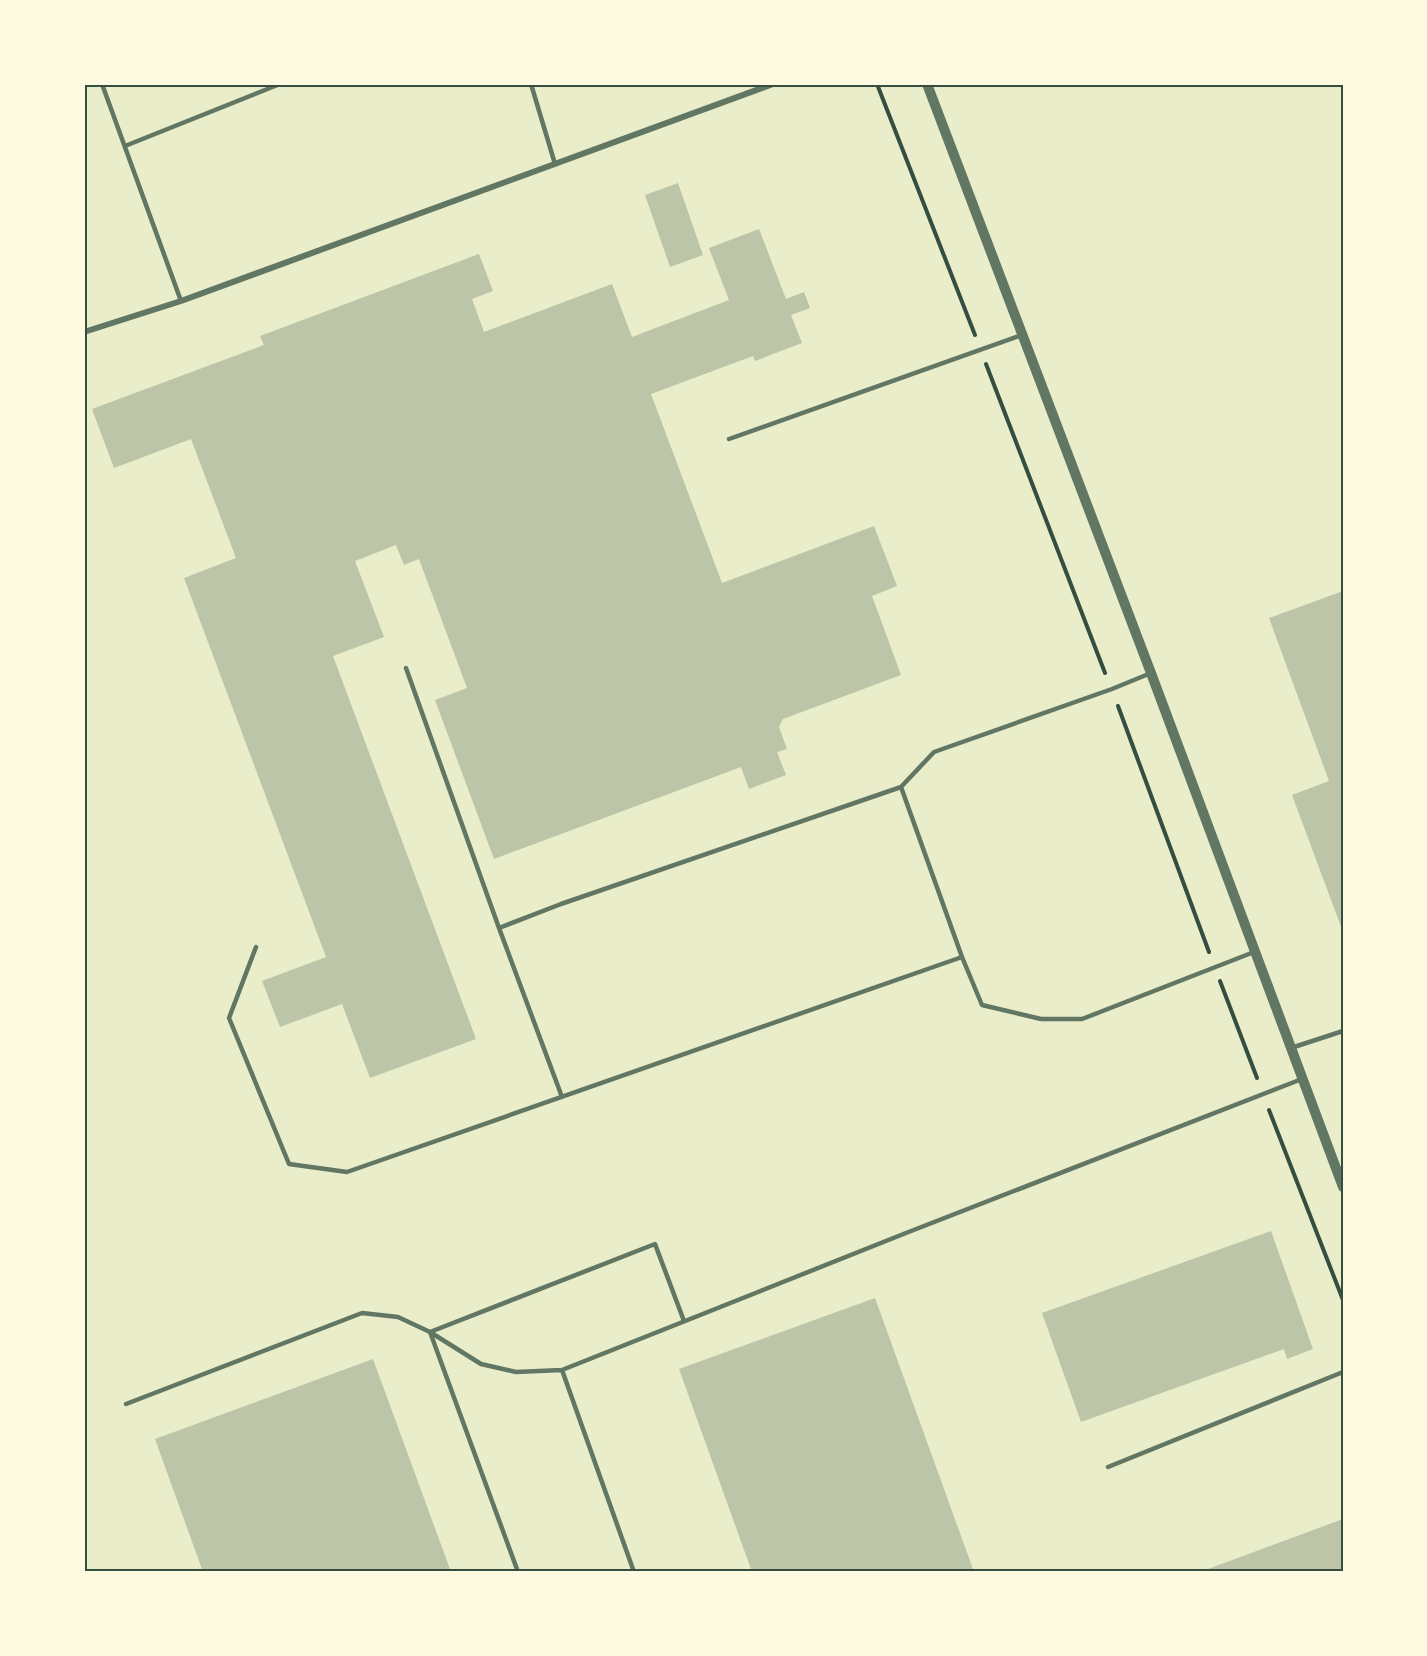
<svg xmlns="http://www.w3.org/2000/svg" width="1427" height="1656" font-family="Mulish,sans-serif">
	<style>
		.building { fill: #bcc5a7 }
		.lines { fill: none; stroke-linecap: round; stroke-linejoin: round }
		.path { stroke: #344e41; stroke-width: 4 }
		.service { stroke: #617663; stroke-width: 4.5 }
		.minor { stroke: #617663; stroke-width: 6 }
		.tertiary { stroke: #617663; stroke-width: 10 }
		.neatline { fill: none; stroke: #344e41; stroke-width: 2 }
	</style>
	<rect width="100%" height="100%" fill="#e9edc9"/>
	<path class="building" d="M 678,183 L 703,255 L 670,267 L 645,195 Z
		M 759,229 L 786,299 L 804,292 L 810,308 L 791,315 L 802,343 L 755,361 L 753,356 L 651,394 L 722,583 L 874,526 L 897,586 L 872,596 L 901,675 L 783,719 L 779,727 L 787,749 L 777,752 L 786,775 L 749,789 L 741,767 L 494,859 L 435,700 L 467,688 L 419,559 L 404,565 L 396,545 L 355,561 L 384,637 L 333,656 L 476,1039 L 370,1078 L 342,1004 L 280,1027 L 262,981 L 326,957 L 184,578 L 236,558 L 191,439 L 114,468 L 92,409 L 264,345 L 260,336 L 479,254 L 493,291 L 472,299 L 484,332 L 612,284 L 632,337 L 729,300 L 709,248 Z
		M 1343,591 L 1343,932 L 1292,795 L 1329,781 L 1269,618 Z
		M 1271,1231 L 1313,1349 L 1287,1359 L 1284,1349 L 1081,1422 L 1042,1313 Z
		M 875,1298 L 974,1572 L 752,1572 L 679,1369 Z
		M 373,1359 L 451,1572 L 203,1572 L 155,1439 Z
		M 1343,1519 L 1343,1572 L 1200,1572 Z"/>
	<g class="lines">
		<path class="path" d="M 877,84 L 975,335
			M 986,364 L 1105,673
			M 1118,706 L 1209,952
			M 1220,981 L 1257,1078
			M 1269,1110 L 1343,1300"/>
		<path class="service" d="M 102,84 L 181,301
			M 531,84 L 555,164
			M 125,146 L 280,84
			M 729,439 L 1022,335
			M 406,668 L 499,928
			M 1151,673 L 1112,689 L 934,752 L 901,787 L 962,957 L 982,1005 L 1041,1019 L 1082,1019 L 1254,952
			M 256,947 L 229,1018 L 289,1164 L 347,1172 L 962,957
			M 1291,1048 L 1343,1031
			M 562,1097 L 499,928 L 561,904 L 901,787
			M 126,1404 L 362,1313 L 398,1317 L 430,1332 L 481,1364 L 516,1372 L 562,1370
			M 1108,1467 L 1343,1372
			M 518,1572 L 430,1332 L 655,1244 L 684,1321
			M 634,1572 L 562,1370 L 906,1233 L 1302,1079"/>
		<path class="minor" d="M 84,332 L 181,301 L 773,84"/>
		<path class="tertiary" d="M 927,84 L 1151,673 L 1343,1187"/>
	</g>
	<rect width="1427" height="1656" fill="none" stroke="#fefae0" stroke-width="171"/>
	<rect x="86" y="86" width="1256" height="1484" class="neatline"/>
</svg>
